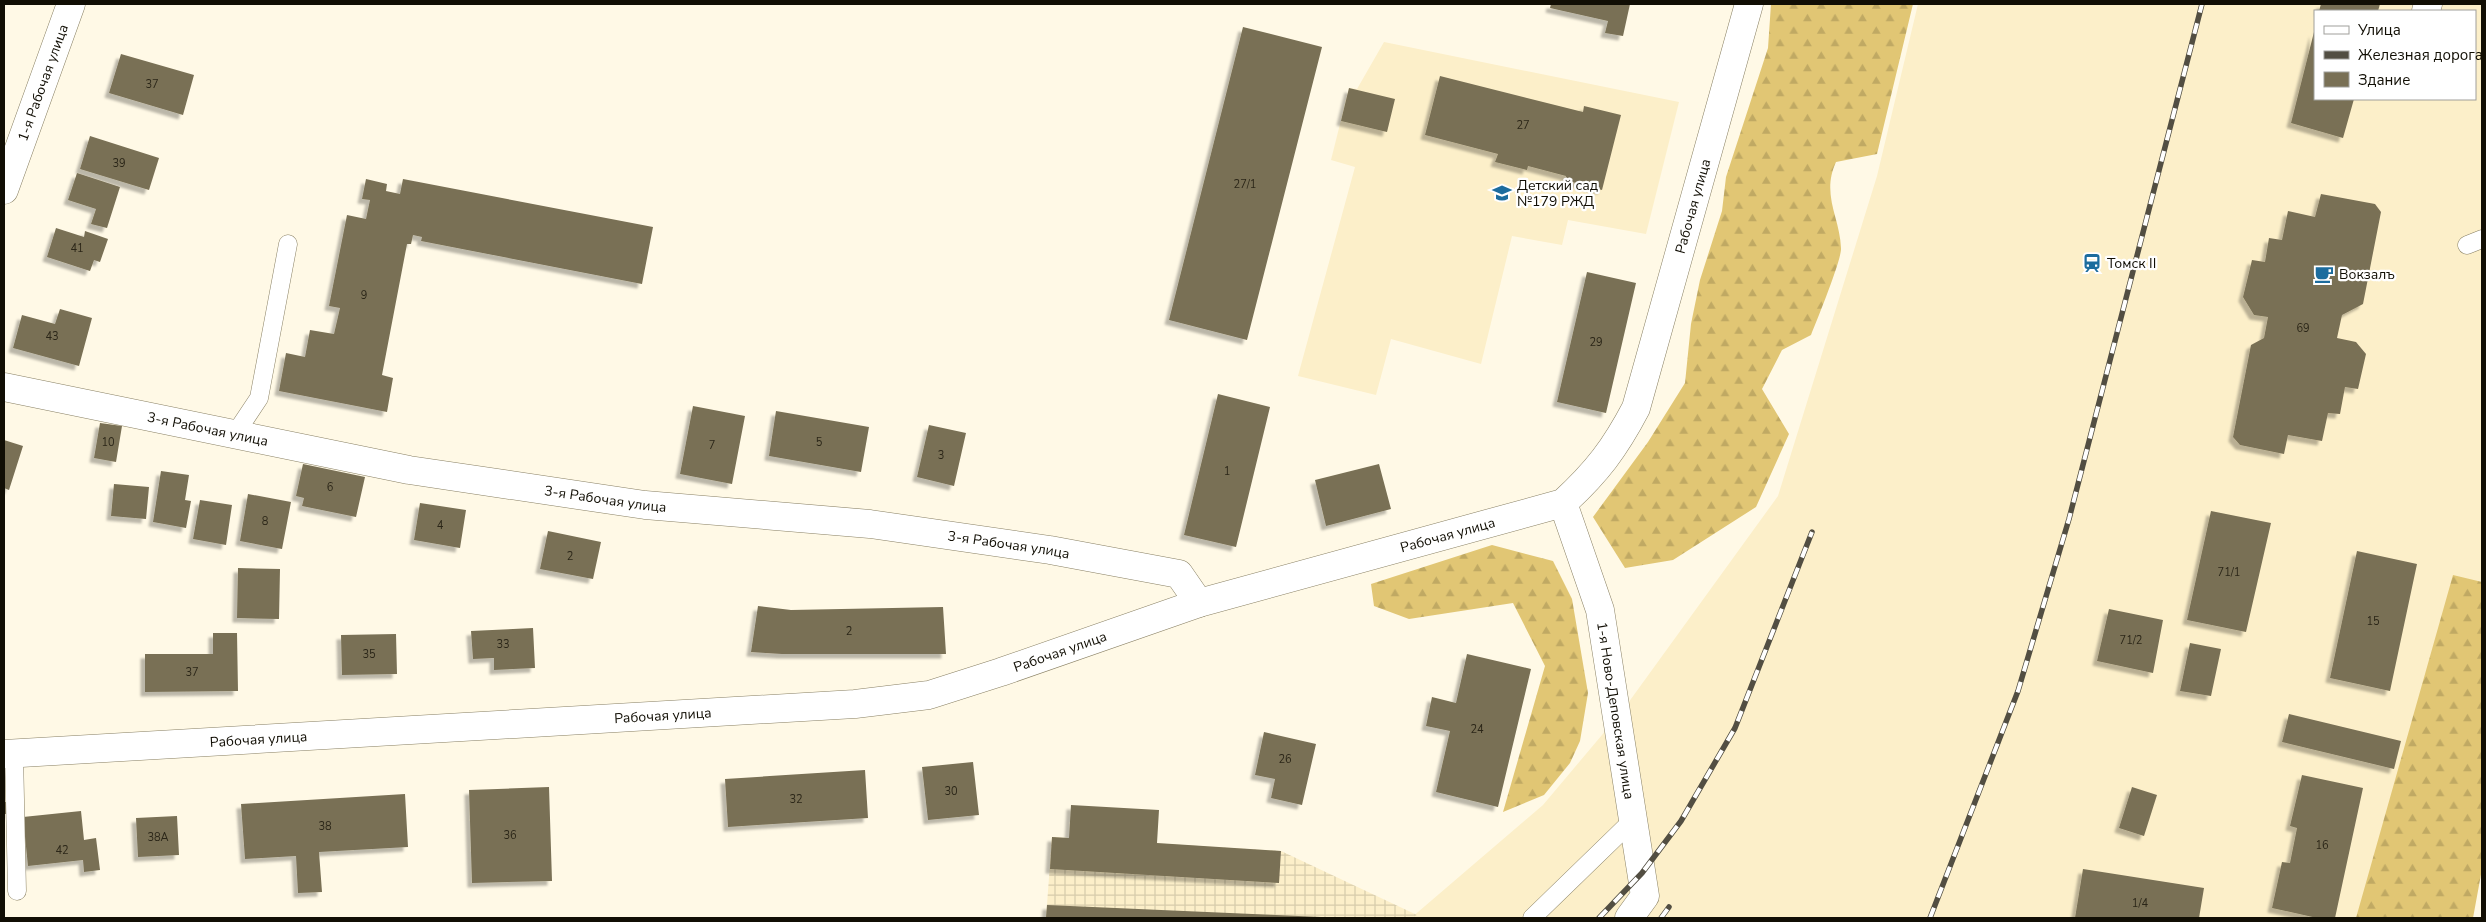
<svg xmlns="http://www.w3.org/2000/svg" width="2486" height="922" font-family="'Nunito Sans',sans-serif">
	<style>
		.built { fill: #fcefc9; fill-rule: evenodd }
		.industrial { fill: url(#industrial-grid) }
		.forest { fill: url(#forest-firs) }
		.building { fill: #797055; filter: url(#shadow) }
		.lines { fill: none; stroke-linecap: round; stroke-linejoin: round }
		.lane-casing { stroke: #898064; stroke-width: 19 }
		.street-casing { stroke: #898064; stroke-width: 29 }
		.secondary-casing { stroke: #898064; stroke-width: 29 }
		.lane { stroke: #fff; stroke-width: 18 }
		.street { stroke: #fff; stroke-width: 28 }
		.secondary { stroke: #fff; stroke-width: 28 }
		.rail-casing { stroke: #524e42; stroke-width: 5.5 }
		.rail { stroke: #fff; stroke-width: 4; stroke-dasharray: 11; stroke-linecap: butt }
		.labels { text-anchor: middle; stroke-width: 4.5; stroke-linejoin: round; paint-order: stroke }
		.number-label { font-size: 11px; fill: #2b2618 }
		.street-label { font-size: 14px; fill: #110e04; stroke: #fff }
		.poi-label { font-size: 14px; fill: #110e04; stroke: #fff; text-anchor: start }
	</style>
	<defs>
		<pattern id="industrial-grid" width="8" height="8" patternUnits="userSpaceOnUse" patternTransform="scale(1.25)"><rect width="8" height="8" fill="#fcefc9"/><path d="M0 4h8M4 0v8" fill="none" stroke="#d7ccab"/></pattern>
		<pattern id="forest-firs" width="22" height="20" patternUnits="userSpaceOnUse" patternTransform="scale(1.25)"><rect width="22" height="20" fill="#e1c674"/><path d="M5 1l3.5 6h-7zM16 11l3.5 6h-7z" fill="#c0a963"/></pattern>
		<filter id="shadow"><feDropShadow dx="-4.5" dy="4.5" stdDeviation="1" flood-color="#0004"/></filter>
	</defs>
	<rect width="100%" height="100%" fill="#fff9e6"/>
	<path class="built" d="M 1918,4 L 2482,4 L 2482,647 L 2373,918 L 1411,918 L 1543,805 L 1623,710 L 1778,496 L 1877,176 ZM 2315,11 L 2475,11 L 2475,99 L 2315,99 Z
		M 1384,42 L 1679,102 L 1646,234 L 1568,220 L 1562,245 L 1512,236 L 1481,364 L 1391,339 L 1376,395 L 1298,376 L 1355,167 L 1331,160 L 1349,88 L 1357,89 Z"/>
	<path class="industrial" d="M 1052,837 L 1281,851 L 1417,915 L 1411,918 L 1046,918 Z"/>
	<path class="forest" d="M 1771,4 L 1913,4 L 1877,154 L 1836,162 C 1821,195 1840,217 1841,248 C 1842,259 1817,320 1811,335 L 1782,350 L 1762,389 L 1789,434 L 1756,507 L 1673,560 L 1625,568 L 1593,517 L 1648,442 L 1685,383 L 1691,324 L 1700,280 L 1722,211 L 1726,177 L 1768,48 Z
		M 1492,545 L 1553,561 L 1572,599 L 1588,693 L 1580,741 L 1570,763 L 1544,795 L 1503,812 L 1545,666 L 1513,603 L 1409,619 L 1374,606 L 1371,584 Z
		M 2453,575 L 2482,582 L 2482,869 L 2473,918 L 2356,918 Z"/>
	<path class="building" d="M 1551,4 L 1630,4 L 1623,36 L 1605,33 L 1608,21 L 1550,8 Z
		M 2321,4 L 2380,4 L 2378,11 L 2319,11 Z
		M 1243,27 L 1322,47 L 1247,340 L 1169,320 Z
		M 2314,32 L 2315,99 L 2354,99 L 2343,138 L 2291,123 Z
		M 121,54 L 194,75 L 183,115 L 109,93 Z
		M 1440,76 L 1583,112 L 1584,106 L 1621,115 L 1602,190 L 1565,180 L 1566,176 L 1528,166 L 1527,170 L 1495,162 L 1498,154 L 1425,135 Z
		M 1349,88 L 1395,99 L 1387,132 L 1341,121 Z
		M 90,136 L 159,158 L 149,190 L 80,169 Z
		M 77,173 L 120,187 L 107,228 L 91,224 L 96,209 L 68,200 Z
		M 366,179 L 387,184 L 386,191 L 400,194 L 403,179 L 653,227 L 642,284 L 421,241 L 422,237 L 413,235 L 411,244 L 407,244 L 382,375 L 393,378 L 387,412 L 279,391 L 286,353 L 305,357 L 310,330 L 334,334 L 340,308 L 329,306 L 347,215 L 366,219 L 370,200 L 362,199 Z
		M 2321,194 L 2375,204 L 2381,212 L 2363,304 L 2342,315 L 2337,338 L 2356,342 L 2366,354 L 2358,389 L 2345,387 L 2340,414 L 2328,413 L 2322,441 L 2288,435 L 2284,454 L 2240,445 L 2233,437 L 2251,345 L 2264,338 L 2268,317 L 2254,315 L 2243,297 L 2252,260 L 2265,262 L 2269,238 L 2282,240 L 2288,211 L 2315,217 Z
		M 56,228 L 84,237 L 85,231 L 108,239 L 100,262 L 94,260 L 90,271 L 47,257 Z
		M 1587,272 L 1636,283 L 1606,413 L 1557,402 Z
		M 60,309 L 92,318 L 79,366 L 13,348 L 22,315 L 55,324 Z
		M 1218,394 L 1270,407 L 1236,547 L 1184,535 Z
		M 693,406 L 745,416 L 732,484 L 680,474 Z
		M 776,411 L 869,427 L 861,472 L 769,456 Z
		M 100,423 L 122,426 L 116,462 L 94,458 Z
		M 929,425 L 966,433 L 954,486 L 917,477 Z
		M 4,440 L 23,446 L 9,490 L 4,488 Z
		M 303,464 L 365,477 L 356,517 L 302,506 L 304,498 L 296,496 Z
		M 1379,464 L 1391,509 L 1326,526 L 1315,480 Z
		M 161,471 L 189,475 L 185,500 L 191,501 L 186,528 L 153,522 Z
		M 114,484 L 149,487 L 146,519 L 111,516 Z
		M 248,494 L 291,502 L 282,549 L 240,541 Z
		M 200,500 L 232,505 L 226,545 L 193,539 Z
		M 420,503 L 466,510 L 460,548 L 414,540 Z
		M 2211,511 L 2271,523 L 2246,632 L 2187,620 Z
		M 548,531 L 601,542 L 593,579 L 540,569 Z
		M 2357,551 L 2417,564 L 2390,691 L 2330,678 Z
		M 238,568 L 280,569 L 279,619 L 237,618 Z
		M 758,606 L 791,610 L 943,607 L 946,654 L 782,654 L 751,652 Z
		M 2109,609 L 2163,620 L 2153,673 L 2097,661 Z
		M 533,628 L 535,668 L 494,670 L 494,658 L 473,659 L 471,631 Z
		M 213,633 L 237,633 L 238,691 L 145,692 L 145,654 L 213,654 Z
		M 396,634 L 397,674 L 342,675 L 341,635 Z
		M 2190,643 L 2221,649 L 2211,696 L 2180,691 Z
		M 1467,654 L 1531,669 L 1498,807 L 1436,792 L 1450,731 L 1426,726 L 1432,697 L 1456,703 Z
		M 2289,714 L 2401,741 L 2394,769 L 2282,742 Z
		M 1264,732 L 1316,744 L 1302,805 L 1271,798 L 1275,779 L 1255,775 Z
		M 973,762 L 979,815 L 928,820 L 922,767 Z
		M 865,770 L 868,818 L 728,827 L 725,779 Z
		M 2302,775 L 2363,788 L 2335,918 L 2317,918 L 2272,908 L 2282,862 L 2290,863 L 2297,828 L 2290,826 Z
		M 549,787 L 552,881 L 472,883 L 469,790 Z
		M 2132,787 L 2157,795 L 2144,836 L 2119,828 Z
		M 405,794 L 408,847 L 319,852 L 322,892 L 298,893 L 296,856 L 245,859 L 241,804 Z
		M 4,802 L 8,802 L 9,814 L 4,814 Z
		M 1071,805 L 1159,810 L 1157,843 L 1281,851 L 1279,883 L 1050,869 L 1052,837 L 1069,838 Z
		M 81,811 L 84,840 L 96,838 L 100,870 L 84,872 L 83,860 L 28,866 L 23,817 Z
		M 177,816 L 179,855 L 138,857 L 136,818 Z
		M 2083,869 L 2204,888 L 2199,918 L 2075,918 Z
		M 1047,905 L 1321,917 L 1321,918 L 1046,918 Z"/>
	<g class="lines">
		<g class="lane-casing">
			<path id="lane" d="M 2467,245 L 2482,239
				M 235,434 L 259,398 L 288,244
				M 14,754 L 17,891
				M 1532,918 L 1634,819"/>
		</g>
		<g class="street-casing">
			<g id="street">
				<path d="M 2426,11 L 2428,4"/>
				<path id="s1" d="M 4,387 L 409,470 L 645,505 L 870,524 L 1050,550 L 1179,574 L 1199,603"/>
				<path id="s2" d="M 1563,503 L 1600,610 L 1645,896 L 1629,918"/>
			</g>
		</g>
		<g class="secondary-casing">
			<g id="secondary">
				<path id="s3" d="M 4,190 L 71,4"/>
				<path id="s4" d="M 4,754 L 855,704 L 929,695 L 1001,672 L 1199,603 L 1563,503 C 1597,472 1615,448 1636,408 L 1749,4"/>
			</g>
		</g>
		<use href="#lane" class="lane"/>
		<use href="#street" class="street"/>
		<use href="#secondary" class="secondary"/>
		<g class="rail-casing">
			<path id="rail" d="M 1599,918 L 1642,873 L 1681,821 L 1735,728 L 1812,532
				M 1661,918 L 1669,907
				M 1930,918 L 2018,691 L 2069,519 L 2202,4"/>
		</g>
		<use href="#rail" class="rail"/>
	</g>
	<defs>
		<g id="school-bare" transform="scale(1.5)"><path d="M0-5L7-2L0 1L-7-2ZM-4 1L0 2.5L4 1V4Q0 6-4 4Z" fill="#1c6c9e" stroke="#fff" stroke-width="2.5" paint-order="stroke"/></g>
		<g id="station-bare" transform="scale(1.5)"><path d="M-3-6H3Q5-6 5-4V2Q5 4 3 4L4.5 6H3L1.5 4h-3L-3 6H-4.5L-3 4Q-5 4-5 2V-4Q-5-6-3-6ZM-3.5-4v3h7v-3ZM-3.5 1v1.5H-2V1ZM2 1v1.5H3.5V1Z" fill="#1c6c9e" stroke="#fff" stroke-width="2.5" paint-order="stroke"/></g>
		<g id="cafe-bare" transform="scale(1.5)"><path d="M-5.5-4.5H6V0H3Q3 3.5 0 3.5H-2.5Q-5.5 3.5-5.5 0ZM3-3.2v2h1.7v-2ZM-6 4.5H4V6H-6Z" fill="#1c6c9e" stroke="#fff" stroke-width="2.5" paint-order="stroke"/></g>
	</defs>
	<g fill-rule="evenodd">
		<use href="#school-bare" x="1502" y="193"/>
		<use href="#station-bare" x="2092" y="263"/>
		<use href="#cafe-bare" x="2324" y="274"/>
	</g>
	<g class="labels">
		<g class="number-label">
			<text x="152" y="88">37</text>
			<text x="1523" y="129">27</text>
			<text x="119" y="167">39</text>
			<text x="1245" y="188">27/1</text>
			<text x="77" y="252">41</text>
			<text x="364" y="299">9</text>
			<text x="2303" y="332">69</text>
			<text x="52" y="340">43</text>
			<text x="1596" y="346">29</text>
			<text x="108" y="446">10</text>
			<text x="819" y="446">5</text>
			<text x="712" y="449">7</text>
			<text x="941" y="459">3</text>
			<text x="1227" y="475">1</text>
			<text x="330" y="491">6</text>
			<text x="265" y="525">8</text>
			<text x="440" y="529">4</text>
			<text x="570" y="560">2</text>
			<text x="2229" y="576">71/1</text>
			<text x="2373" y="625">15</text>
			<text x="849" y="635">2</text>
			<text x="2131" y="644">71/2</text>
			<text x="503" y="648">33</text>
			<text x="369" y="658">35</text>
			<text x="192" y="676">37</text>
			<text x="1477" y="733">24</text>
			<text x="1285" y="763">26</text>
			<text x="951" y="795">30</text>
			<text x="796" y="803">32</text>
			<text x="325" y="830">38</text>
			<text x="510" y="839">36</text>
			<text x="158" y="841">38А</text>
			<text x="2322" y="849">16</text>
			<text x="62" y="854">42</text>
			<text x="2140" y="907">1/4</text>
		</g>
		<g class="street-label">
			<text dy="5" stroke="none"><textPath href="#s3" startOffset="114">1-я Рабочая улица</textPath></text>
			<text dy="5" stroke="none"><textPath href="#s4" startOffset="1920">Рабочая улица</textPath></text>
			<text dy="5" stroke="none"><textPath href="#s1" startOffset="208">3-я Рабочая улица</textPath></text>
			<text dy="5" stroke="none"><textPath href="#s1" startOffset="612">3-я Рабочая улица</textPath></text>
			<text dy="5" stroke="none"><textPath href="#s4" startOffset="1470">Рабочая улица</textPath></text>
			<text dy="5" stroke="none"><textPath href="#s1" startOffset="1018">3-я Рабочая улица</textPath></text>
			<text dy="5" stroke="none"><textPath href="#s4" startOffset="1065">Рабочая улица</textPath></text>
			<text dy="5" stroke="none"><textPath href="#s2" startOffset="215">1-я Ново-Деповская улица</textPath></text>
			<text dy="5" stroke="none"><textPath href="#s4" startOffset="660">Рабочая улица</textPath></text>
			<text dy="5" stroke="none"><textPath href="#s4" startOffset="255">Рабочая улица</textPath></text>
		</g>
		<g class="poi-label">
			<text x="1517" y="190">Детский сад<tspan x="1517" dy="16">№179 РЖД</tspan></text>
			<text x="2107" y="268">Томск II</text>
			<text x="2339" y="279">Вокзалъ</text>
		</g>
	</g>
	<rect width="2486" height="922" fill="none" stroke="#110e04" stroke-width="10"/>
	<rect x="2314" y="10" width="162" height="90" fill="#ffffff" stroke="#a09f9b"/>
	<rect x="2324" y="26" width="25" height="8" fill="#ffffff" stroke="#a09f9b"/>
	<text x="2358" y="35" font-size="15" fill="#110e04">Улица</text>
	<rect x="2324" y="51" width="25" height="8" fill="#524e42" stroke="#a09f9b"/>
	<text x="2358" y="60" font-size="15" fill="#110e04">Железная дорога</text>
	<rect x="2324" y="72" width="25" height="15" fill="#797055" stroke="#a09f9b"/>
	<text x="2358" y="85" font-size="15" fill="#110e04">Здание</text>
</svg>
